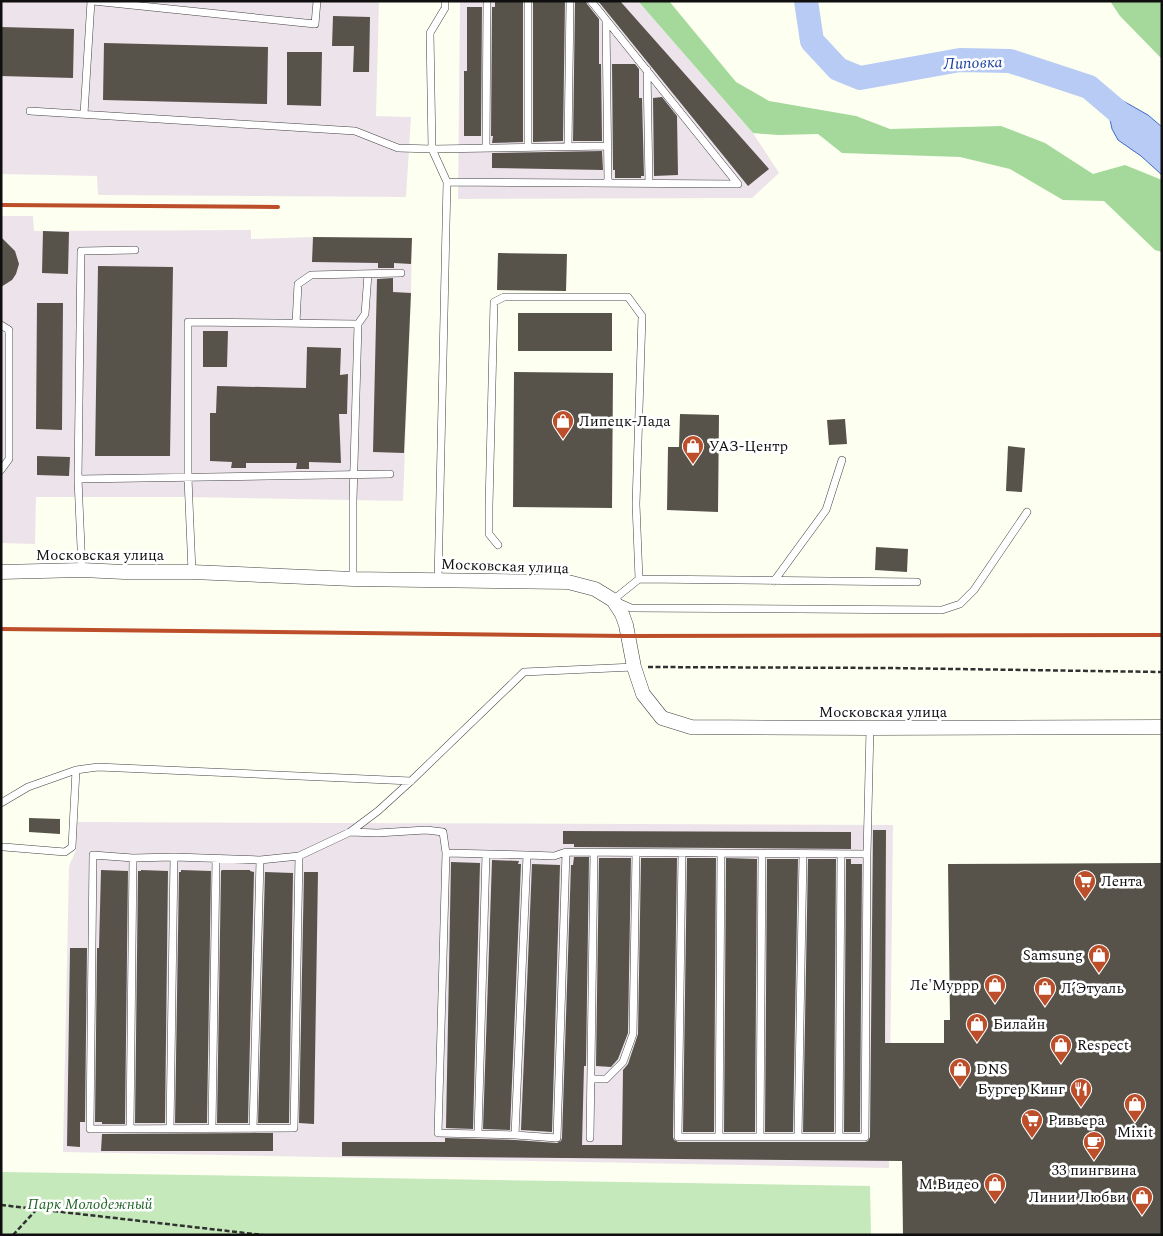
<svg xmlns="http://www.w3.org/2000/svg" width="1163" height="1236" font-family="Spectral,serif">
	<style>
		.industrial { fill: #ede4eb }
		.green { fill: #c5e9bb }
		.forest { fill: #a4d99b }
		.water { fill: #b7cbf5; stroke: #406aca }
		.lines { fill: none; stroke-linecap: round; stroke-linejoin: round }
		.river { stroke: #b7cbf5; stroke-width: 24 }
		.building { fill: #57534b }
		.lane-casing { stroke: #424242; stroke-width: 8 }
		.street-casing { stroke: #424242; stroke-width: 15 }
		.path { stroke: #313131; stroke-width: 2.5; stroke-dasharray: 5 2.5; stroke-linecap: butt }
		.lane { stroke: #fff; stroke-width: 7 }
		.street { stroke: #fff; stroke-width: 14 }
		.rail { stroke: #bc4e2a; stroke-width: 4 }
		.labels { text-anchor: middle; stroke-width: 5; stroke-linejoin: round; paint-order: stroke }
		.poi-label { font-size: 15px; fill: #0f0f0f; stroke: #fff; text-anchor: start }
		.street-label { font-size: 15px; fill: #0f0f0f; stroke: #fff }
		.park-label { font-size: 15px; font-style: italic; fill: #206626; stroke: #fff }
		.water-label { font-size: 16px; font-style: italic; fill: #1a3e9e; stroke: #fff }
	</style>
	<rect width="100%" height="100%" fill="#fdfff1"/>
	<path class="industrial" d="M 1,1 L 379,1 L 376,116 L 411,117 L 406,197 L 98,195 L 97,176 L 1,174 Z
		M 460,1 L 638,1 L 753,133 L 779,173 L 752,198 L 458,199 Z
		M 1,216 L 33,216 L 34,231 L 251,230 L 251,239 L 313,237 L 412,238 L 411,293 L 403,501 L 183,497 L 36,497 L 35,544 L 1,543 Z
		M 77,822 L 893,825 L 889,1168 L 63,1152 L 69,866 L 76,850 Z"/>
	<path class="green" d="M 1,1172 L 870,1186 L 871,1235 L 1,1235 Z"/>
	<path class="forest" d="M 638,1 L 669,1 L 736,82 L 769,101 L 856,116 L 890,129 L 1001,126 L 1045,143 L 1093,174 L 1125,165 L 1162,180 L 1162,252 L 1155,250 L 1104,201 L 1063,200 L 1010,169 L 960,157 L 842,153 L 818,134 L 778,135 L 753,133 Z
		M 1110,1 L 1159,1 L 1162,5 L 1162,59 L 1120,16 Z"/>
	<path class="water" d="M 1118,98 L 1148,115 L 1162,127 L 1162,175 L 1141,156 L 1118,140 L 1112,129 L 1109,115 L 1107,101 Z"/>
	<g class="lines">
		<path class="river" d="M 806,1 L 812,41 L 838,69 L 860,78 L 960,60 L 1010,61 L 1089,87 L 1162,149"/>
	</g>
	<path class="building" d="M 495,1 L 523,1 L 523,142 L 492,143 L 493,136 L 491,136 L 492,7 L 495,7 Z
		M 533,1 L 565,1 L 563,141 L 533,142 Z
		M 575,1 L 586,1 L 587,4 L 599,19 L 599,64 L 601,64 L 602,141 L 573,141 Z
		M 598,1 L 620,1 L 769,169 L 748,186 Z
		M 467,7 L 482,7 L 481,136 L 464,136 L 464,71 L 467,71 Z
		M 333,16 L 370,17 L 369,72 L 353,72 L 354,46 L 332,46 Z
		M 1,27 L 74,29 L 73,78 L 1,76 Z
		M 104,43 L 268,47 L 267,104 L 103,100 Z
		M 287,52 L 322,52 L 321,106 L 287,105 Z
		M 612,64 L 635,64 L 639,69 L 639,98 L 642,98 L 644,176 L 641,176 L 641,178 L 615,178 L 615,170 L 613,170 Z
		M 662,97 L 677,116 L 678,175 L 654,176 L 653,98 Z
		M 602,151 L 603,170 L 492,168 L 492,153 Z
		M 43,231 L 69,232 L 68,274 L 42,273 Z
		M 1,237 L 15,251 L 19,264 L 16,274 L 12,280 L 1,287 Z
		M 313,237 L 412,238 L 411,264 L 394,263 L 394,268 L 378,268 L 378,263 L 312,262 Z
		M 498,253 L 567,254 L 566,291 L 497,290 Z
		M 98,266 L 173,267 L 170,456 L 95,456 Z
		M 393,278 L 393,292 L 411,293 L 404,453 L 373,452 L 377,279 Z
		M 37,303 L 63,303 L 62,430 L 36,429 Z
		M 518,313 L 612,313 L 612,351 L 518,351 Z
		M 203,331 L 228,331 L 227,367 L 203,367 Z
		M 307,347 L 341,348 L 340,375 L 348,374 L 347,414 L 339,414 L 341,463 L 309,462 L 309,469 L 296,469 L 297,463 L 246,463 L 246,468 L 231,468 L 232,462 L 210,461 L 210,413 L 216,413 L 217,386 L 306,388 Z
		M 514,372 L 613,373 L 612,508 L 513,507 Z
		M 680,414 L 719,415 L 718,512 L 667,510 L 668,447 L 679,447 Z
		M 845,419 L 847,444 L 829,445 L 827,420 Z
		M 1008,446 L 1025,448 L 1022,492 L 1006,491 Z
		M 37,456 L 70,457 L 69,476 L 37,475 Z
		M 876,547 L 908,549 L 907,572 L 875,570 Z
		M 29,818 L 60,819 L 60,834 L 29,832 Z
		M 873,830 L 886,830 L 885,1043 L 944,1043 L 944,1020 L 950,1020 L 948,864 L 1162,863 L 1162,1235 L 903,1235 L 902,1161 L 342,1156 L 342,1142 L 445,1142 L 445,1138 L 515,1140 L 557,1143 L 561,1141 L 562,1138 L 571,865 L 573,865 L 574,857 L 589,857 L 586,1066 L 584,1066 L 582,1145 L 622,1145 L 623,1070 L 628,1064 L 638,1034 L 641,858 L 677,858 L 673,1137 L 674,1140 L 678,1142 L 865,1142 L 868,1141 L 870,1137 Z
		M 563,831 L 851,832 L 851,849 L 574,847 L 574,844 L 563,844 Z
		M 599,858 L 631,858 L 628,1033 L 618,1059 L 611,1067 L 596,1066 Z
		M 687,858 L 716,858 L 714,1132 L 683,1132 Z
		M 726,858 L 757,859 L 755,1132 L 724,1132 Z
		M 767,859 L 798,859 L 793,1132 L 765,1132 Z
		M 808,859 L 836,859 L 834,1132 L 803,1132 Z
		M 846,859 L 851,859 L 851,864 L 862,864 L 860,1132 L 844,1132 Z
		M 492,860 L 519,861 L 518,864 L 521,864 L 510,1130 L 483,1129 Z
		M 451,862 L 480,863 L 473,1129 L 446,1128 Z
		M 532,864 L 560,865 L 552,1132 L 521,1130 Z
		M 101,870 L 128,871 L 125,1124 L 102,1124 L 102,1122 L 95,1122 L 97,948 L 99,948 Z
		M 141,870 L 168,871 L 165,1123 L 135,1123 L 138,871 L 141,871 Z
		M 181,870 L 211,871 L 207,1123 L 175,1123 L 179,872 L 181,872 Z
		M 222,870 L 250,870 L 250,871 L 254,872 L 248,1123 L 217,1123 L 221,871 Z
		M 265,872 L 293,873 L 289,1123 L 258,1123 Z
		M 304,872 L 318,872 L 314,1124 L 299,1123 Z
		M 70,948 L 87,948 L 85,1122 L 80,1122 L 80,1147 L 67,1146 Z
		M 273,1133 L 273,1151 L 101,1151 L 102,1134 Z"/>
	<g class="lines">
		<g class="lane-casing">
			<path id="lane" d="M 93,1 L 315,24 L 317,1
				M 606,20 L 608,183
				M 647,70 L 649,183
				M 30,111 L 355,131 L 398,148 L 432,149 L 608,146
				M 84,114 L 91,1
				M 528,147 L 528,1
				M 568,147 L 570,1
				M 486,148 L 487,1
				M 447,182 L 738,184 L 591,1
				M 296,323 L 298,284 L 311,275 L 401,273
				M 1,325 L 9,330 L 9,459 L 1,470
				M 78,479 L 390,474
				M 498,545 L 489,534 L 489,506 L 494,302 L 504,297 L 628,297 L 642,316 L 636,504 L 639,579 L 613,600 L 631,608 L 942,610 L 960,604 L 974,590 L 1027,512
				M 82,570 L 78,479 L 81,251 L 135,250
				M 192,572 L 188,478 L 188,322 L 358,324
				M 353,579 L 353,500 L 358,324 L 365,314 L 368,274
				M 639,579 L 917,582
				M 438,580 L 447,182 L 432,149 L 430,33 L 445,8 L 445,1
				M 774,581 L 826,510 L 842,460
				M 1,803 L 28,787 L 76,770 L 98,767 L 411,781
				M 350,832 L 377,833 L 426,830 L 443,832 L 446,853 L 438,1133 L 478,1134
				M 4,847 L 65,852 L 72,847 L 76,770
				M 566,852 L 557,1138 L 515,1135 L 527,855 L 554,856 L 566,852 L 867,854
				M 446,853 L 527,855
				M 682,853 L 678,1137 L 865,1137 L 867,854 L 870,728
				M 486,854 L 478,1134 L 515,1135
				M 299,856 L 294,1128 L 90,1129 L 93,855 L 133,858 L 174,857 L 260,860 L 299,856 L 350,832 L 378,811 L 411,781 L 524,672 L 634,667
				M 591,1079 L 606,1079 L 623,1062 L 633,1034 L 636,853
				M 130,1129 L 133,858
				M 170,1129 L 174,857
				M 212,1129 L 216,859
				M 253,1129 L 260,860
				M 719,1137 L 721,853
				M 760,1137 L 762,853
				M 798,1137 L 803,854
				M 839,1137 L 841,854
				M 590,1138 L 594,852"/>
		</g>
		<g class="street-casing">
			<path id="street" d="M 1,572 L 82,570 L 124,572 L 192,572 L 353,579 L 568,582 L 595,589 L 613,600 L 622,614 L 626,625 L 634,667 L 643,694 L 662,718 L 691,727 L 870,728 L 1162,727"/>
		</g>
		<path class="path" d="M 648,667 L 888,668 L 1162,672
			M 1,1205 L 263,1235
			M 13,1235 L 37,1209"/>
		<use href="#lane" class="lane"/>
		<use href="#street" class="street"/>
		<path class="rail" d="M 1,205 L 278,207
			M 1,629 L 627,636 L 1162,635"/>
	</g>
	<defs>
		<g id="shop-pin" transform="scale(1.125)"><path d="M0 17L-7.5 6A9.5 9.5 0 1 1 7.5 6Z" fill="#bc4e2a" stroke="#fff"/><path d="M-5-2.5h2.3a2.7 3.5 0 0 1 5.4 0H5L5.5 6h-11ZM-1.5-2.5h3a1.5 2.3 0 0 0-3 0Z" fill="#fff"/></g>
		<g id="supermarket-pin" transform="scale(1.125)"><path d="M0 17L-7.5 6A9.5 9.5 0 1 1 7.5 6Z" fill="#bc4e2a" stroke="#fff"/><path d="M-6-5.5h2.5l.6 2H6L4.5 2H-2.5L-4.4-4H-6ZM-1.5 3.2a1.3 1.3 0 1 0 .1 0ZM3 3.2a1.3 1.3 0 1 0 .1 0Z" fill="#fff"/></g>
		<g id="restaurant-pin" transform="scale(1.125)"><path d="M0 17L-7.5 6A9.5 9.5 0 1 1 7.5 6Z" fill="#bc4e2a" stroke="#fff"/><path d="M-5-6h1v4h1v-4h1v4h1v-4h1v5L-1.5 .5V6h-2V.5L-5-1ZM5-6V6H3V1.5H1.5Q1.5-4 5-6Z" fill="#fff"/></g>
		<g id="cafe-pin" transform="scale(1.125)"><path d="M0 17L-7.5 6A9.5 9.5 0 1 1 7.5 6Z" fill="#bc4e2a" stroke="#fff"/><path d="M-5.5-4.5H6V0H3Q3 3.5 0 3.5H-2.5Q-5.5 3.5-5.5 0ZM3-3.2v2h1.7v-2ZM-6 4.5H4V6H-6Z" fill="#fff"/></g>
	</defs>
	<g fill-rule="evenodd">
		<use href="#shop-pin" x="563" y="421"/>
		<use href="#shop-pin" x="693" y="446"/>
		<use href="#supermarket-pin" x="1085" y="881"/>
		<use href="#shop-pin" x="1099" y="955"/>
		<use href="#shop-pin" x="995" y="985"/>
		<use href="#shop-pin" x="1045" y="988"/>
		<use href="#shop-pin" x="977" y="1024"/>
		<use href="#shop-pin" x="1061" y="1045"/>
		<use href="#shop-pin" x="960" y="1069"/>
		<use href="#restaurant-pin" x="1081" y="1089"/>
		<use href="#shop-pin" x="1135" y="1104"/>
		<use href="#supermarket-pin" x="1032" y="1120"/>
		<use href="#cafe-pin" x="1094" y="1142"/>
		<use href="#shop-pin" x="995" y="1184"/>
		<use href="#shop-pin" x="1142" y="1197"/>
	</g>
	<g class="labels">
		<g class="poi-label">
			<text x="579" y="426">Липецк-Лада</text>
			<text x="709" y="451">УАЗ-Центр</text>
			<text x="1101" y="886">Лента</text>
			<text x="1083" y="960" text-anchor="end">Samsung</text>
			<text x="979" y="990" text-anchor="end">Ле'Муррр</text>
			<text x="1061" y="993">Л’Этуаль</text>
			<text x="993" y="1029">Билайн</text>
			<text x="1077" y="1050">Respect</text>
			<text x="976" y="1074">DNS</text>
			<text x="1065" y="1094" text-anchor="end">Бургер Кинг</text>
			<text x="1048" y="1125">Ривьера</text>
			<text x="1135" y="1137" text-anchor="middle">Mixit</text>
			<text x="1094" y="1175" text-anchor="middle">33 пингвина</text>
			<text x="979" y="1189" text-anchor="end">М.Видео</text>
			<text x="1126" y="1202" text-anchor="end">Линии Любви</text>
		</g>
		<g class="street-label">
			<text x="100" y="560">Московская улица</text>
			<text transform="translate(505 566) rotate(2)" y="5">Московская улица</text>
			<text x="883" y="717">Московская улица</text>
		</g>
		<g class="park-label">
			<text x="90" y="1209">Парк Молодежный</text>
		</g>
		<g class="water-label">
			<text transform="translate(973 62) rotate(-2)" y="6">Липовка</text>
		</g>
	</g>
	<rect width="1163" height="1236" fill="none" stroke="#0f0f0f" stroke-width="5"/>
</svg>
